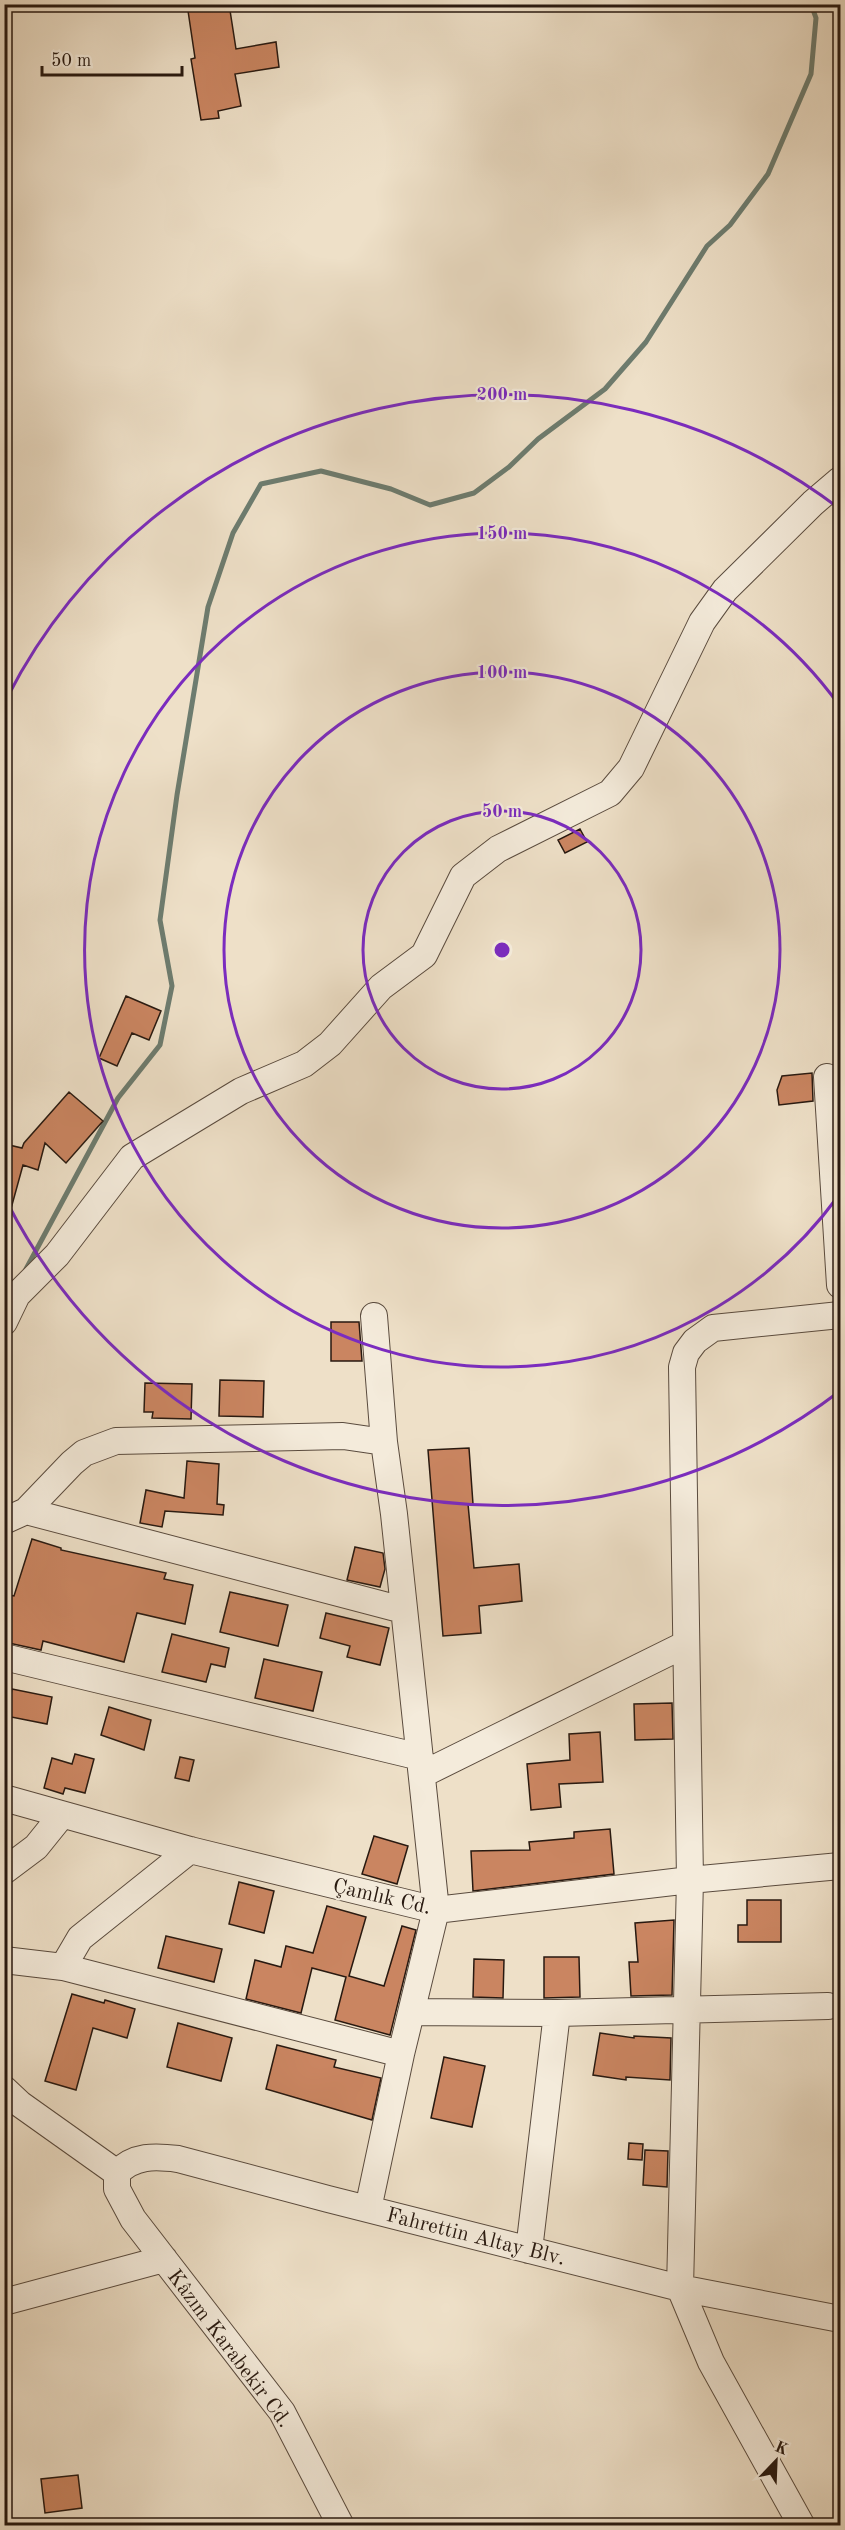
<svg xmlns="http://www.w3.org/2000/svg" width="845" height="2530" font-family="'Old Standard TT',serif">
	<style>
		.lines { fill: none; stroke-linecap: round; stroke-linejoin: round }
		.stream { stroke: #6d7c6f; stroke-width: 5 }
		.building { fill: #ca8561; stroke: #281910; stroke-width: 1.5 }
		.minor-casing { stroke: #5a4b3e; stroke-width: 28 }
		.minor { stroke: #f4ebdb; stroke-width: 26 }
		.ring { fill: none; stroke: #7b2cbf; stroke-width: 3 }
		.labels { text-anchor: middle; stroke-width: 4.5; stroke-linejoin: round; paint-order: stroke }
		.street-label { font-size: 21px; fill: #281910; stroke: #f4ebdb }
		.centre { fill: #7b2cbf; stroke: #f4ebdb; stroke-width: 3 }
		.ring-label { font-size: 18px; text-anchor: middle; font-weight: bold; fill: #7b2cbf; stroke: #f4ebdb; stroke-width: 4.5; stroke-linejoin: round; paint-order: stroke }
	</style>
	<rect width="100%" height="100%" fill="#eee0c8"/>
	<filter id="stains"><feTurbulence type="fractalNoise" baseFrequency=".00333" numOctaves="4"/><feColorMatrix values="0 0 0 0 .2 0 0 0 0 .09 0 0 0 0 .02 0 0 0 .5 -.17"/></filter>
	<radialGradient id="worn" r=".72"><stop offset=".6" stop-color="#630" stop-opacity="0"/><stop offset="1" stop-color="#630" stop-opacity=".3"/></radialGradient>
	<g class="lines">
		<path class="stream" d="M 26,1269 L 118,1098 L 160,1045 L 172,986 L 160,920 L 177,795 L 208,607 L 233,533 L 261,484 L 321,471 L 391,489 L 430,505 L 474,493 L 509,467 L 538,439 L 605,389 L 646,342 L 707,246 L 730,225 L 768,174 L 811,74 L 816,18 L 811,4"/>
	</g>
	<path class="building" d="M 187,4 L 229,4 L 236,49 L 276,42 L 279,67 L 235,74 L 241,106 L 218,111 L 219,118 L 201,120 L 191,59 L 195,58 Z
		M 580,829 L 587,842 L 565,853 L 558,840 Z
		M 126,996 L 161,1011 L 149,1040 L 132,1033 L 117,1066 L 99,1058 Z
		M 812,1073 L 813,1101 L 779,1105 L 777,1090 L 782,1076 Z
		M 69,1092 L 103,1121 L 66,1163 L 45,1143 L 38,1170 L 23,1165 L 9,1216 L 4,1215 L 4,1161 L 9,1145 L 22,1148 L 24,1143 Z
		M 331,1322 L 359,1322 L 362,1361 L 331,1361 Z
		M 220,1380 L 264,1381 L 263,1417 L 219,1416 Z
		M 145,1383 L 192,1384 L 191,1419 L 152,1418 L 153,1412 L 144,1412 Z
		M 469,1448 L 473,1504 L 468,1504 L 474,1568 L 519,1564 L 522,1601 L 479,1606 L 481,1633 L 443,1636 L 428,1450 Z
		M 187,1461 L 219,1464 L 217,1504 L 224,1505 L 223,1515 L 165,1511 L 162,1527 L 140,1523 L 146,1490 L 184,1498 Z
		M 32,1539 L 61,1548 L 61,1550 L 166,1573 L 164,1579 L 193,1585 L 185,1624 L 137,1613 L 124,1662 L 43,1641 L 41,1650 L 4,1642 L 4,1610 L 8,1595 L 14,1596 Z
		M 355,1547 L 383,1553 L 385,1569 L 380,1587 L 347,1580 Z
		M 230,1592 L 288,1605 L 278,1646 L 220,1632 Z
		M 326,1613 L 389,1628 L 380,1665 L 347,1657 L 350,1646 L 320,1638 Z
		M 172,1634 L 229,1648 L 225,1667 L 211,1664 L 206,1682 L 162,1672 Z
		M 264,1659 L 322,1672 L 313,1711 L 255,1698 Z
		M 12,1689 L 52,1697 L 47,1724 L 6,1716 Z
		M 672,1703 L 673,1739 L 635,1740 L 634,1704 Z
		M 109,1707 L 151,1720 L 144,1750 L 101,1735 Z
		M 600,1732 L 603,1782 L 559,1784 L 561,1807 L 531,1810 L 527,1764 L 570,1760 L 569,1734 Z
		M 75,1754 L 94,1759 L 85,1793 L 65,1788 L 63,1794 L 44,1788 L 52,1758 L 72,1764 Z
		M 180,1757 L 194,1760 L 189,1781 L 175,1778 Z
		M 610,1829 L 614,1874 L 473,1891 L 471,1851 L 530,1850 L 529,1842 L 574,1838 L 574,1832 Z
		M 374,1836 L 408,1846 L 397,1884 L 362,1874 Z
		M 239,1882 L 274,1891 L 264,1933 L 229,1924 Z
		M 747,1900 L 781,1900 L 781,1942 L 738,1942 L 738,1925 L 747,1925 Z
		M 327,1906 L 366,1917 L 349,1976 L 384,1986 L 402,1926 L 416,1930 L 390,2035 L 335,2020 L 346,1977 L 312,1968 L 301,2013 L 246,1999 L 255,1960 L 281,1967 L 286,1946 L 313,1953 Z
		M 674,1920 L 672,1995 L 631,1996 L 629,1962 L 638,1962 L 635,1923 Z
		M 166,1936 L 222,1949 L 214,1982 L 158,1968 Z
		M 544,1957 L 579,1957 L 580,1997 L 544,1998 Z
		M 474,1959 L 504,1960 L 503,1998 L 473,1997 Z
		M 72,1994 L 104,2003 L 105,2000 L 135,2009 L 127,2038 L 93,2028 L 76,2090 L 45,2081 Z
		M 178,2023 L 232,2038 L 221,2081 L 167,2067 Z
		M 600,2033 L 634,2038 L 634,2036 L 671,2038 L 670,2080 L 626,2077 L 626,2080 L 593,2075 Z
		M 277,2045 L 336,2060 L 334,2067 L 381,2078 L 372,2120 L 266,2089 Z
		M 444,2057 L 485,2066 L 472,2127 L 431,2118 Z
		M 629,2143 L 643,2144 L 642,2160 L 628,2159 Z
		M 645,2150 L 668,2151 L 667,2187 L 643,2185 Z
		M 78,2475 L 82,2508 L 45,2513 L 41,2479 Z"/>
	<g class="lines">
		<g class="minor-casing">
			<path id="minor" d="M 827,1077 L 840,1285
				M 374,1316 L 384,1442
				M 4,1322 L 17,1295 L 57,1255 L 132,1157 L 241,1091 L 304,1064 L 330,1044 L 381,987 L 424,955 L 463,876 L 498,849 L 610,793 L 631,768 L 702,622 L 725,590 L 813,503 L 840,480
				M 26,1511 L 403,1610
				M 4,1521 L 26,1511 L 72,1463 L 84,1453 L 116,1441 L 343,1436 L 384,1442 L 394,1514 L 436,1910 L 401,2054 L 368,2209
				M 4,1657 L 420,1757
				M 423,1774 L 686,1644
				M 4,1798 L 190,1850 L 436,1910 L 690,1880 L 840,1866
				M 4,1871 L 36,1847 L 61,1816
				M 4,1960 L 63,1967 L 401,2054
				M 63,1967 L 80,1938 L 190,1850
				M 413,2012 L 557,2013 L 828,2006
				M 4,2089 L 20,2104 L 117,2173
				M 117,2173 C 134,2155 155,2156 178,2159 L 328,2199 L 680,2288 L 840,2319
				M 117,2173 L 117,2189 L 133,2219 L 282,2412 L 341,2526
				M 529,2250 L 557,2013
				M 4,2302 L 164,2259
				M 802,2526 L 711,2362 L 680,2288 L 690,1880 L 682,1367 L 686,1353 L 695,1341 L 713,1328 L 840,1315"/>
		</g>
		<use href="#minor" class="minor"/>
	</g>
	<g class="ring">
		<circle cx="502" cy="950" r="139"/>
		<circle cx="502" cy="950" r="278"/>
		<path d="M839 1195A417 417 0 1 1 839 705"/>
		<path d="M840 1391A556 556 0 0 1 7 1202M7 698A556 556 0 0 1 840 509"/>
	</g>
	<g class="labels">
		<g class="street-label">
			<text transform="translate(382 1896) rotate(13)" y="7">Çamlık Cd.</text>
			<text transform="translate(476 2236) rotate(14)" y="7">Fahrettin Altay Blv.</text>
			<text transform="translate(230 2348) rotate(53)" y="7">Kâzım Karabekir Cd.</text>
		</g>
	</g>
	<circle cx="502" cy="950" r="9" class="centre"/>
	<g class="ring-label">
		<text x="502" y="400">200 m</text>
		<text x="502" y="539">150 m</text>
		<text x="502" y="678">100 m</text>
		<text x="502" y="817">50 m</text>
	</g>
	<rect width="845" height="2530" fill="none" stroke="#eee0c8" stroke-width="24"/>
	<rect x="6" y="6" width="833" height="2518" fill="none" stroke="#281910" stroke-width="3"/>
	<rect x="12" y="12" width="821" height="2506" fill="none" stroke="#281910" stroke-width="1.5"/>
	<g transform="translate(776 2461) rotate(23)" stroke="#f4ebdb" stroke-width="4.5" paint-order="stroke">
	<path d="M0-4.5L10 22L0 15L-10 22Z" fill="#281910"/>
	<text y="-9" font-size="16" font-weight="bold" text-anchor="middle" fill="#281910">K</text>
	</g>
	<path d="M42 66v9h140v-9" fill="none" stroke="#281910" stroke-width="3"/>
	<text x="51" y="66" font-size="18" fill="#281910" stroke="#f4ebdb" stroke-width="4.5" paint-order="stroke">50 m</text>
	<rect width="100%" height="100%" filter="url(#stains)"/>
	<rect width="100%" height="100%" fill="url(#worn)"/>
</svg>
